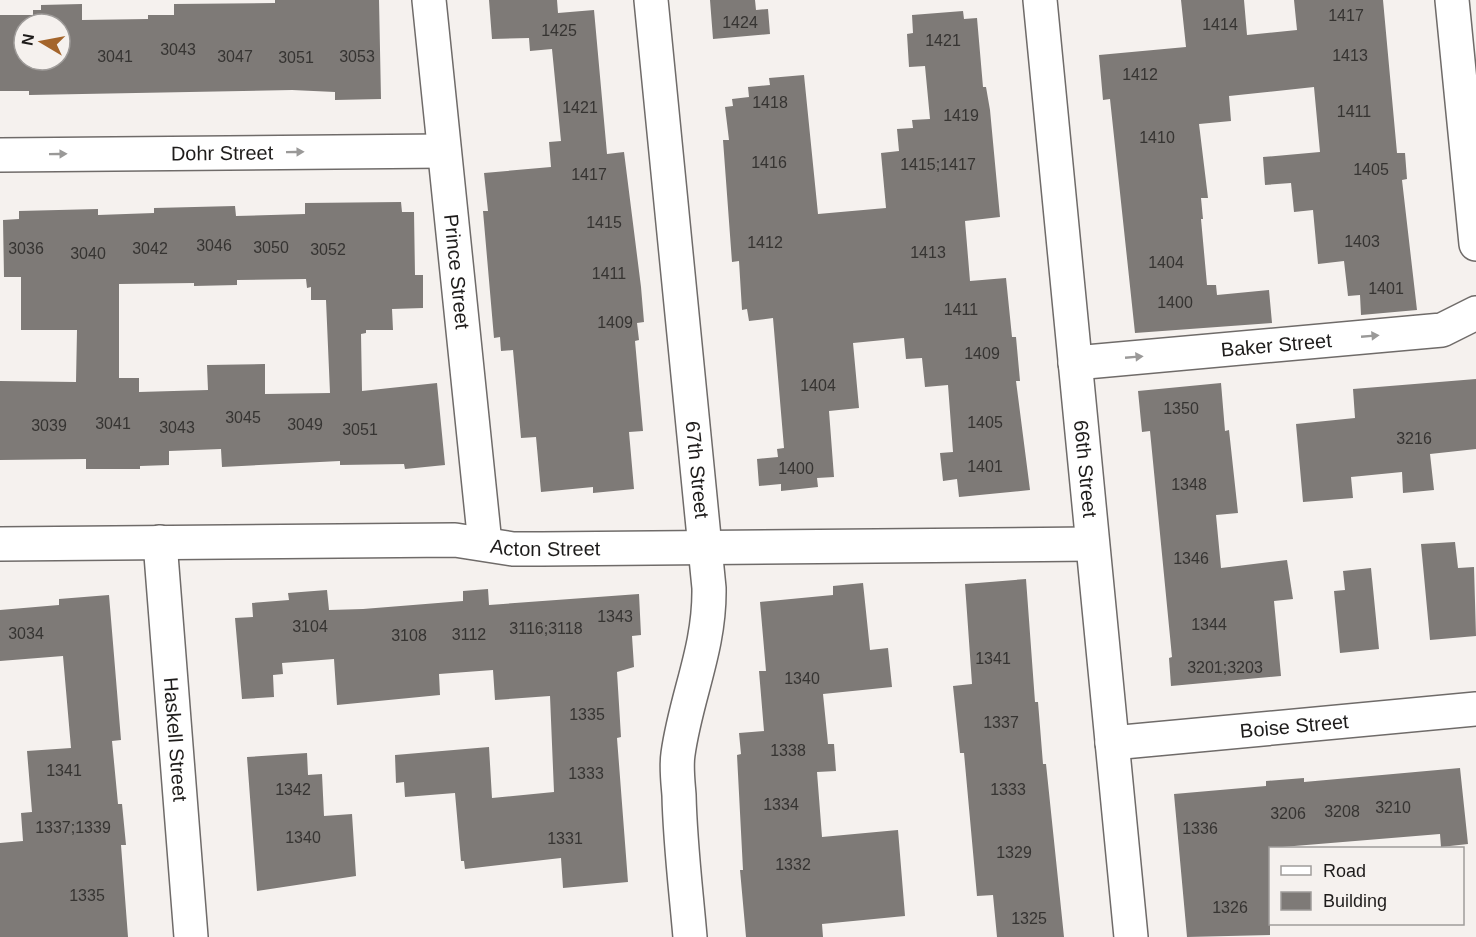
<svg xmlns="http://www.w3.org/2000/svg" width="1476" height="937" font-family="Helvetica,sans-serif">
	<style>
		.building { fill: #7e7a77; fill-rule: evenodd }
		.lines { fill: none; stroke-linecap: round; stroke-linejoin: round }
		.minor-casing { stroke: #6f6b69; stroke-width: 36 }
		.minor { stroke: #fff; stroke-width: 33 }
		.oneway { fill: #9a9998 }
		.labels { text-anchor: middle; stroke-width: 4.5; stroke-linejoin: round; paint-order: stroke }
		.number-label { font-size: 16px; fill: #363432 }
		.street-label { font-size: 20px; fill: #1e1c1b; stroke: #f5f1ee }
	</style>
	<rect width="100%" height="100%" fill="#f5f1ee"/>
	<path class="building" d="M 275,0 L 379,0 L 381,99 L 335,100 L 335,92 L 292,90 L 29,95 L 29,91 L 0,91 L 0,15 L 33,15 L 33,10 L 41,10 L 41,5 L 82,4 L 82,20 L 148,19 L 148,15 L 174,15 L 174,4 L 275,3 ZM 24,24 L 60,24 L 60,60 L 24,60 Z
		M 489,0 L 557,0 L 558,13 L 594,10 L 607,154 L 624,152 L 641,287 L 644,322 L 637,323 L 639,340 L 635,341 L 643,431 L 629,432 L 634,489 L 593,493 L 593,487 L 541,492 L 536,437 L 521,438 L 513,350 L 501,351 L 500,337 L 494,338 L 483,211 L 488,211 L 484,173 L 551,167 L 549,142 L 561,141 L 552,49 L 530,51 L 529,38 L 492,39 Z
		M 710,0 L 755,0 L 756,10 L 768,9 L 770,34 L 713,39 Z
		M 1181,0 L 1244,0 L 1247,35 L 1297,30 L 1294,0 L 1383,0 L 1397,153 L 1405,153 L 1407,179 L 1402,180 L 1417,310 L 1361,315 L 1360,295 L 1348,296 L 1344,261 L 1318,264 L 1313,210 L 1294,212 L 1291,183 L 1265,185 L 1263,157 L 1320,152 L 1314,87 L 1229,96 L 1231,121 L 1199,124 L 1208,198 L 1201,198 L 1203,219 L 1201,219 L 1207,285 L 1216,285 L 1217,295 L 1269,290 L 1272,323 L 1135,333 L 1110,99 L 1103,100 L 1099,55 L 1186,47 Z
		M 963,11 L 964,19 L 977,18 L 983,87 L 986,87 L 990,110 L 1000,217 L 965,221 L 970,281 L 1006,278 L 1012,337 L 1016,337 L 1020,381 L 1016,381 L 1030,490 L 959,497 L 957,479 L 943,481 L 940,453 L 953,452 L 948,385 L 925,387 L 922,358 L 906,359 L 904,338 L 853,343 L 859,408 L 829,411 L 834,477 L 817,478 L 818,487 L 781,491 L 781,484 L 759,486 L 757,459 L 778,457 L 777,449 L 784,448 L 773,318 L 749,321 L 747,309 L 742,310 L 739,261 L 732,262 L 723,140 L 729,140 L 725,107 L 733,106 L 732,99 L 749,97 L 748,87 L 770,85 L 769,78 L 804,75 L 818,214 L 886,208 L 881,153 L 899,151 L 897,129 L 913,128 L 912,120 L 930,119 L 925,66 L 909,67 L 907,34 L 913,33 L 912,15 Z
		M 401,202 L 402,212 L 414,212 L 415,275 L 423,275 L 423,308 L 392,309 L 393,330 L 366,330 L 366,333 L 361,334 L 362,391 L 437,383 L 445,465 L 405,469 L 404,464 L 340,465 L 340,461 L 222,467 L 221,449 L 169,451 L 169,465 L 140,466 L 140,469 L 86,469 L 86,459 L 0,460 L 0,381 L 76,382 L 77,330 L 21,330 L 21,277 L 4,277 L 3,220 L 19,219 L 19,211 L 98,209 L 98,215 L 154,213 L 154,208 L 235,206 L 236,216 L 305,214 L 305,203 ZM 306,279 L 307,288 L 311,287 L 311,300 L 326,300 L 330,393 L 265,394 L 265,364 L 207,365 L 208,390 L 139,392 L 139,378 L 119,378 L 119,284 L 194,283 L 194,286 L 237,285 L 237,280 Z
		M 1476,379 L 1476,449 L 1430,454 L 1434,490 L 1403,493 L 1402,472 L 1351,477 L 1353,498 L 1303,502 L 1296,424 L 1355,418 L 1353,389 Z
		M 1221,383 L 1225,431 L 1229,430 L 1238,513 L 1216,515 L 1221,568 L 1287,560 L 1293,599 L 1274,601 L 1281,676 L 1171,686 L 1169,658 L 1172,657 L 1150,431 L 1142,432 L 1138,391 Z
		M 1455,542 L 1458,568 L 1474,567 L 1476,636 L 1430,640 L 1421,544 Z
		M 1371,568 L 1379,649 L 1340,653 L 1334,591 L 1345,590 L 1343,571 Z
		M 1026,579 L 1035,702 L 1038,702 L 1043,764 L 1046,764 L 1064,937 L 997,937 L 993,895 L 977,896 L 964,753 L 960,753 L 953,686 L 972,684 L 965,584 Z
		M 863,583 L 870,650 L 888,648 L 892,687 L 823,694 L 828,744 L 834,744 L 836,771 L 817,772 L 822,837 L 898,830 L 905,916 L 822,924 L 823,937 L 746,937 L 740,870 L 743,870 L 737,755 L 741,754 L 739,733 L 764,731 L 759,671 L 766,671 L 760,602 L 833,595 L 833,586 Z
		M 488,589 L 489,605 L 639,594 L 641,635 L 632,636 L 634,667 L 617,672 L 621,737 L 617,738 L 628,882 L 563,888 L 561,858 L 465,869 L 464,861 L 461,861 L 455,793 L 405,797 L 404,782 L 396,783 L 395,755 L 489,747 L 492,798 L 554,792 L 550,696 L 495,700 L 493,670 L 439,674 L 440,695 L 337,705 L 334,659 L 282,663 L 283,674 L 273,675 L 274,697 L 242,699 L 235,618 L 253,617 L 252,603 L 289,600 L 288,593 L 327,590 L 329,610 L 363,609 L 463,601 L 463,591 Z
		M 109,595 L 121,740 L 112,741 L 118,804 L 122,804 L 126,845 L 121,845 L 128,937 L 0,937 L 0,843 L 23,841 L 21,813 L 32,812 L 27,751 L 71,748 L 63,656 L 0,661 L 0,610 L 59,605 L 59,599 Z
		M 307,753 L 308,775 L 322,774 L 324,816 L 352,814 L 356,876 L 257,891 L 247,757 Z
		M 1460,768 L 1468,844 L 1441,847 L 1440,834 L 1270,848 L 1270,935 L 1187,937 L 1174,794 L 1266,786 L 1266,781 L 1304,778 L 1304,782 Z"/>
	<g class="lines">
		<g class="minor-casing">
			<g id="minor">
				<path id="s1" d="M 429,0 L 485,544"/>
				<path id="s2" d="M 651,0 L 709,588 C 710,649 686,696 678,754 C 676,767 678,782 679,795 C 680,843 686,890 690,937"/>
				<path id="s3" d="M 1040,0 L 1131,937"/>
				<path d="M 1452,0 L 1476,244"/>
				<path id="s4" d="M 0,155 L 444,151"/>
				<path id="s5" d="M 1075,363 L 1442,330 L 1476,313"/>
				<path id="s6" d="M 160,542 L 191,937"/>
				<path id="s7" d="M 0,544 L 455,540 L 513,549 L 542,549 L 1092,544"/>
				<path id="s8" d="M 1112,743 L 1476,709"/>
			</g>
		</g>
		<use href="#minor" class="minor"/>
	</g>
	<defs><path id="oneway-solid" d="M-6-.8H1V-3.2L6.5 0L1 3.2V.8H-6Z" transform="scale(1.5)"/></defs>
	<g class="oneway">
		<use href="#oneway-solid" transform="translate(295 152) rotate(-1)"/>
		<use href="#oneway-solid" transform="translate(58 154) rotate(-1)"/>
		<use href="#oneway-solid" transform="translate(1370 336) rotate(-5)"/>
		<use href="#oneway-solid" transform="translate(1134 357) rotate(-5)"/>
	</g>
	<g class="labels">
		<g class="number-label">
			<text x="1346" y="21">1417</text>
			<text x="740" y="28">1424</text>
			<text x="1220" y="30">1414</text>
			<text x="559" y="36">1425</text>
			<text x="943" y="46">1421</text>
			<text x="178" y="55">3043</text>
			<text x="1350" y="61">1413</text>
			<text x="115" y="62">3041</text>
			<text x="235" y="62">3047</text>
			<text x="357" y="62">3053</text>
			<text x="296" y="63">3051</text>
			<text x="1140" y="80">1412</text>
			<text x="770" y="108">1418</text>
			<text x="580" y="113">1421</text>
			<text x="1354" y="117">1411</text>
			<text x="961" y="121">1419</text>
			<text x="1157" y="143">1410</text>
			<text x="769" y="168">1416</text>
			<text x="938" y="170">1415;1417</text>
			<text x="1371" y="175">1405</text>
			<text x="589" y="180">1417</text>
			<text x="604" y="228">1415</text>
			<text x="1362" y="247">1403</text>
			<text x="765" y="248">1412</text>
			<text x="214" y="251">3046</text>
			<text x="271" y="253">3050</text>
			<text x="26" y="254">3036</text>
			<text x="150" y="254">3042</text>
			<text x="328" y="255">3052</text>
			<text x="928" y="258">1413</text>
			<text x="88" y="259">3040</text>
			<text x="1166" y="268">1404</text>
			<text x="609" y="279">1411</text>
			<text x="1386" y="294">1401</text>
			<text x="1175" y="308">1400</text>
			<text x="961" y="315">1411</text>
			<text x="615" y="328">1409</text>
			<text x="982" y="359">1409</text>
			<text x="818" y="391">1404</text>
			<text x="1181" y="414">1350</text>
			<text x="243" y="423">3045</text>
			<text x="985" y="428">1405</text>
			<text x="113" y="429">3041</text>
			<text x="305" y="430">3049</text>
			<text x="49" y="431">3039</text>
			<text x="177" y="433">3043</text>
			<text x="360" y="435">3051</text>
			<text x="1414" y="444">3216</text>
			<text x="985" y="472">1401</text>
			<text x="796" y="474">1400</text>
			<text x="1189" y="490">1348</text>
			<text x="1191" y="564">1346</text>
			<text x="615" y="622">1343</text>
			<text x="1209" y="630">1344</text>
			<text x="310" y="632">3104</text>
			<text x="546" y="634">3116;3118</text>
			<text x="26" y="639">3034</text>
			<text x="469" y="640">3112</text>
			<text x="409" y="641">3108</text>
			<text x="993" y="664">1341</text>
			<text x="1225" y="673">3201;3203</text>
			<text x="802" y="684">1340</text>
			<text x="587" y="720">1335</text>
			<text x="1001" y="728">1337</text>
			<text x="788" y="756">1338</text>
			<text x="64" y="776">1341</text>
			<text x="586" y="779">1333</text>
			<text x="293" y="795">1342</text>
			<text x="1008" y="795">1333</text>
			<text x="781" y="810">1334</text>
			<text x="1393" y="813">3210</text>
			<text x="1342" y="817">3208</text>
			<text x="1288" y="819">3206</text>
			<text x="73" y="833">1337;1339</text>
			<text x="1200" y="834">1336</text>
			<text x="303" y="843">1340</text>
			<text x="565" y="844">1331</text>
			<text x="1014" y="858">1329</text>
			<text x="793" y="870">1332</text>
			<text x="87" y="901">1335</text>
			<text x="1230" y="913">1326</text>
			<text x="1029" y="924">1325</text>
		</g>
		<g class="street-label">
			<text dy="7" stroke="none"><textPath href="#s4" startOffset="222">Dohr Street</textPath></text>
			<text dy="7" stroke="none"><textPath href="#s1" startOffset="273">Prince Street</textPath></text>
			<text dy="7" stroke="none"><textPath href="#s5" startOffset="202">Baker Street</textPath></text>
			<text dy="7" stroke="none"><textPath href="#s3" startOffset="471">66th Street</textPath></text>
			<text dy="7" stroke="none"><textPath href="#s2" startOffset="472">67th Street</textPath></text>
			<text dy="7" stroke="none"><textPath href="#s7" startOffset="546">Acton Street</textPath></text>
			<text dy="7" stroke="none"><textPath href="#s8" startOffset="183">Boise Street</textPath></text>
			<text dy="7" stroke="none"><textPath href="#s6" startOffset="198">Haskell Street</textPath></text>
		</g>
	</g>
	<rect x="1269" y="847" width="195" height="78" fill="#f5f1ee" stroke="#9f9c9a" stroke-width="1.5"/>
	<rect x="1281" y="866" width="30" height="9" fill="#ffffff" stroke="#9f9c9a" stroke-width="1.5"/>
	<text x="1323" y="877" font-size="18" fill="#1e1c1b">Road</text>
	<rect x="1281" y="892" width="30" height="18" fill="#7e7a77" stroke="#9f9c9a" stroke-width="1.5"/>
	<text x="1323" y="907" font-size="18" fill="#1e1c1b">Building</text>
	<g transform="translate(42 42) rotate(280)"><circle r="28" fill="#f5f1ee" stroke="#9f9c9a" stroke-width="1.5"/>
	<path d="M0-4.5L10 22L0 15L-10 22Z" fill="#a4652b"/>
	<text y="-9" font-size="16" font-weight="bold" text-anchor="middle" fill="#1e1c1b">N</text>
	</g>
</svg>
